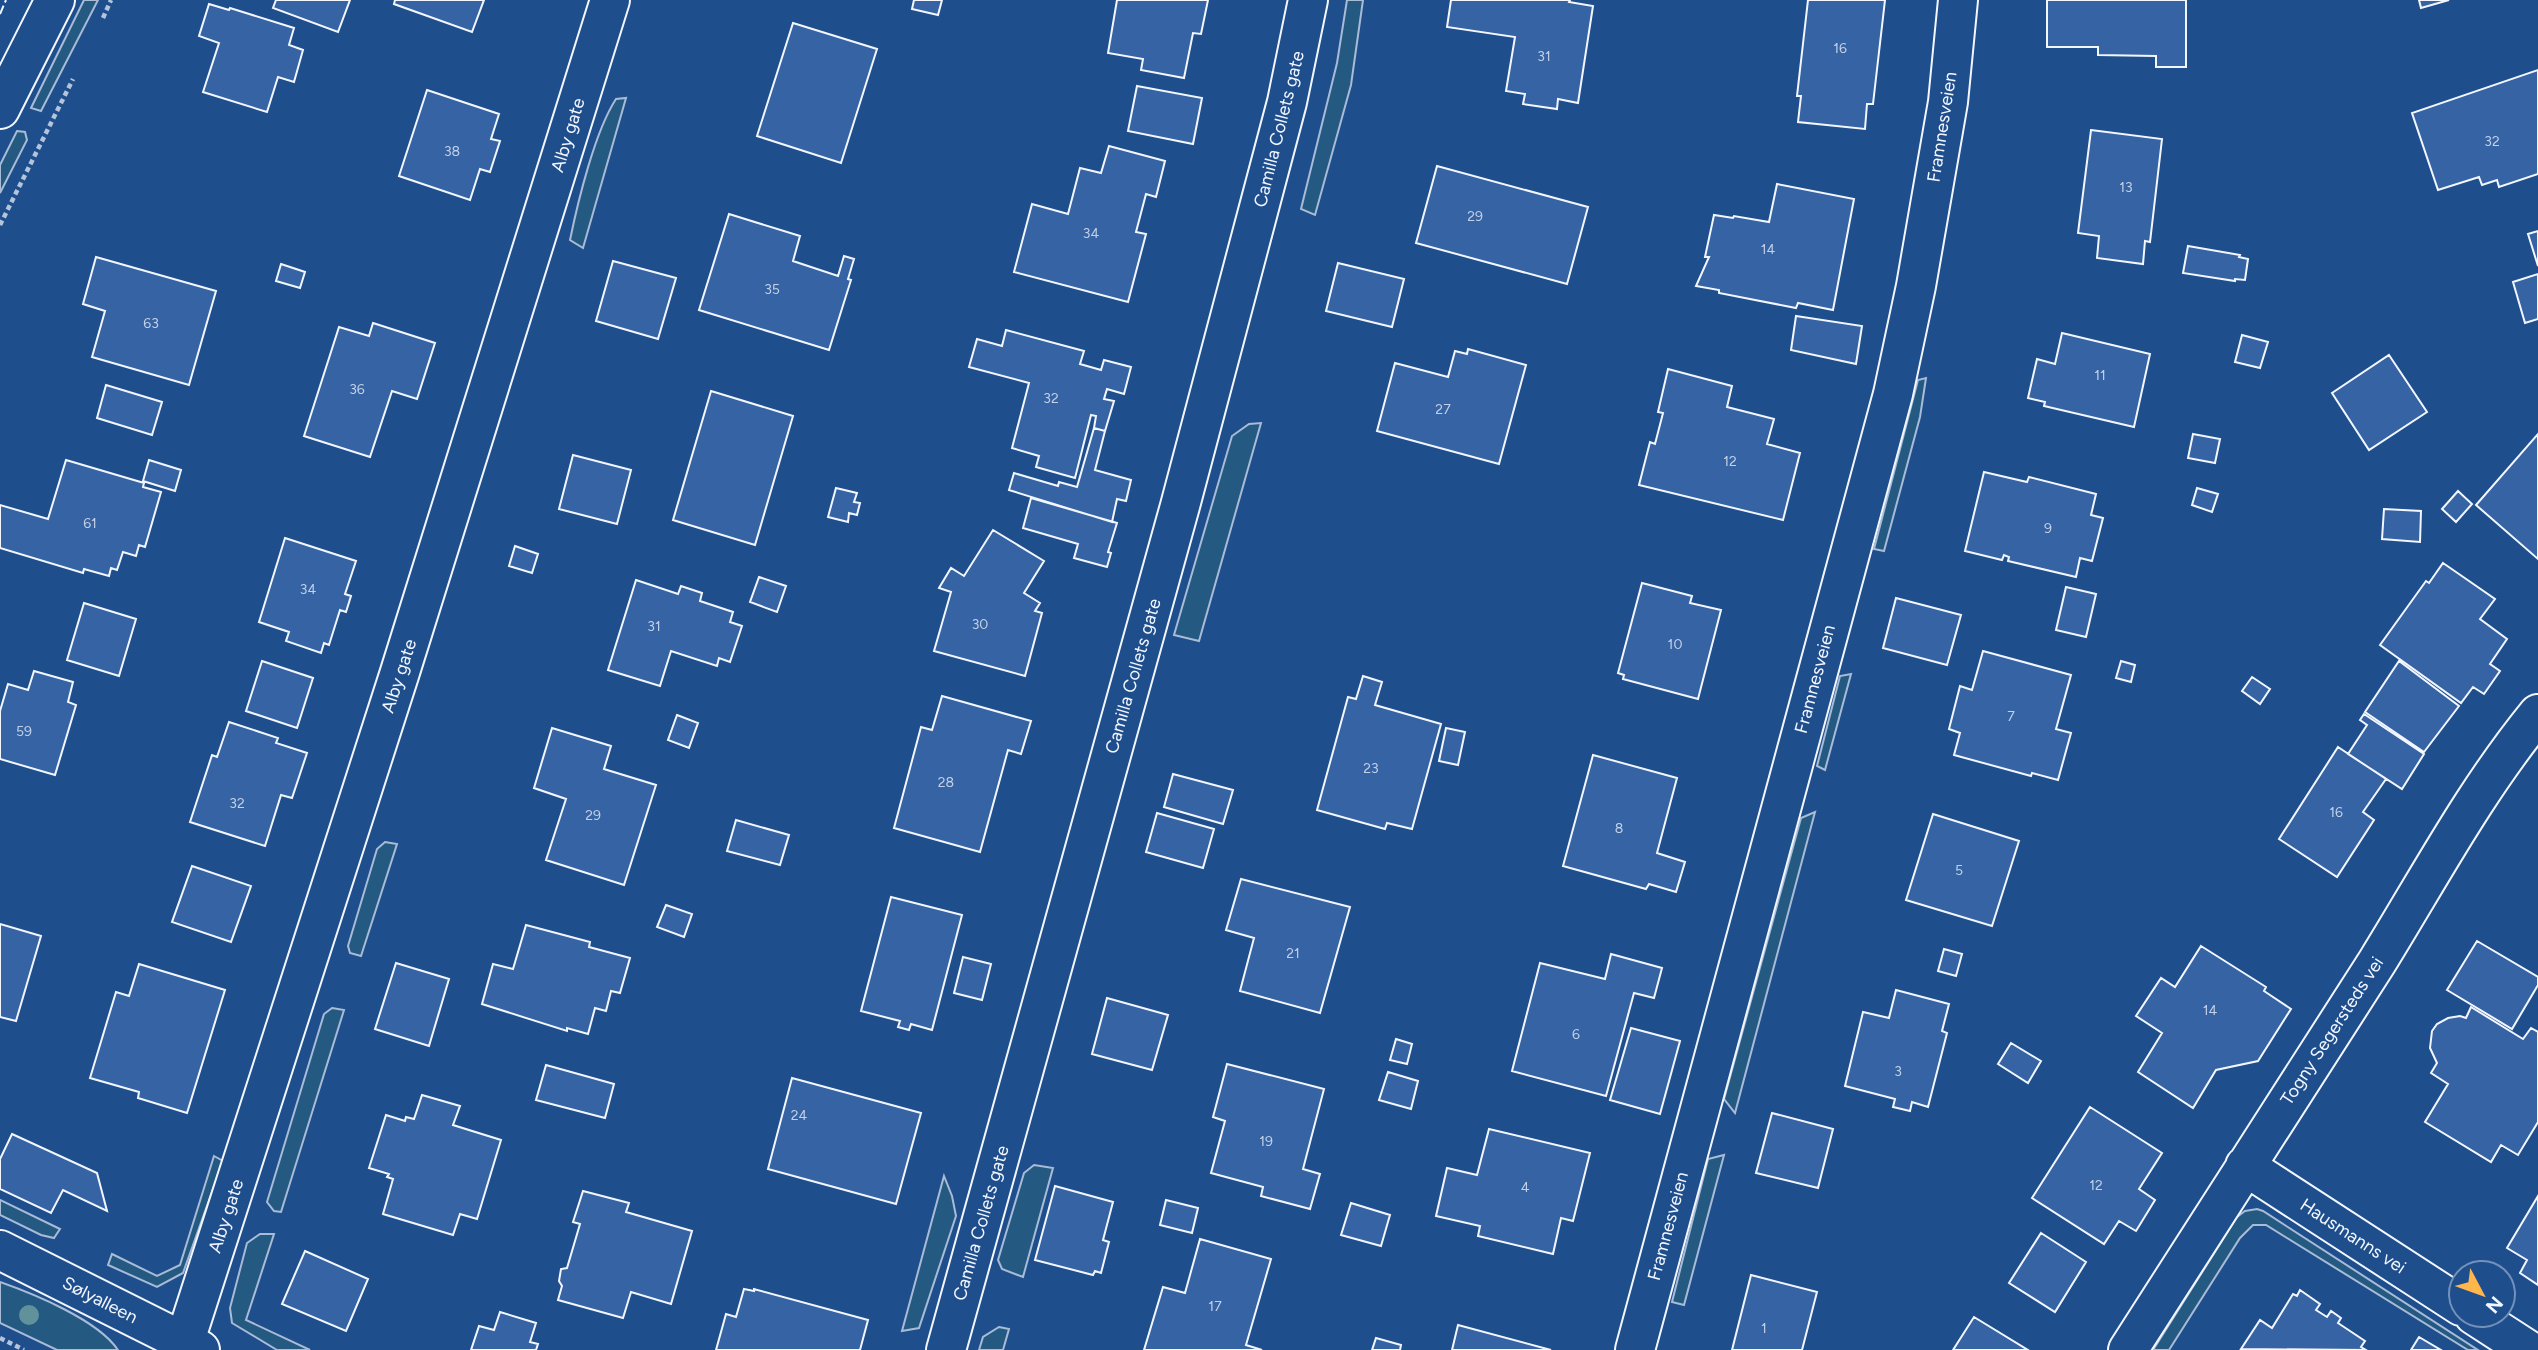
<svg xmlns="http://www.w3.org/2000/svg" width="2538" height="1350" font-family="Figtree,sans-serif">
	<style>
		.green { fill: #245a82; stroke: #a8bbd7; stroke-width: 2 }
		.building { fill: #3563a3; stroke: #f2f6ff; stroke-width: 2 }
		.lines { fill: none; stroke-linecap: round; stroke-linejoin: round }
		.minor-casing { stroke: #f2f6ff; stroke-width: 42 }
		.tertiary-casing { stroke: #f2f6ff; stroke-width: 42 }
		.path { stroke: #b3c4dc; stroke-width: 4.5; stroke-dasharray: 5 3.5; stroke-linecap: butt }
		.minor { stroke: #1f4e8c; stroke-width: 38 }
		.tertiary { stroke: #1f4e8c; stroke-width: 38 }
		.fence { stroke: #f2f6ff; stroke-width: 2; stroke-dasharray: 9 3.5; stroke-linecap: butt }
		.tree { fill: #61919a }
		.labels { text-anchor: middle; stroke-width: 5; stroke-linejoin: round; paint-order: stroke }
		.number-label { font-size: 14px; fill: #c3d1e8 }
		.street-label { font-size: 18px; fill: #f2f6ff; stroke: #1f4e8c }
	</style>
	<rect width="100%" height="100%" fill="#1f4e8c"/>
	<path class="green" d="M 84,0 L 98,0 L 41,111 L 31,108 Z
		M 1347,0 L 1363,0 L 1351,85 L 1315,215 L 1301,209 L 1337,63 Z
		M 626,98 L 583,248 L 570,240 C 578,201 595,131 616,99 Z
		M 17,131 L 25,132 L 27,140 L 0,193 L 0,165 Z
		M 1926,378 L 1920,417 L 1884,551 L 1874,549 L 1918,380 Z
		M 1261,423 L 1199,641 L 1174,635 L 1232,436 L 1249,424 Z
		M 1851,674 L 1825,770 L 1817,766 L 1840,676 Z
		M 1815,812 L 1735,1113 L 1724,1099 L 1801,818 Z
		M 385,842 L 397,844 L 361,956 L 350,953 L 348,946 L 377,849 Z
		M 332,1008 L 344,1010 L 281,1212 L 274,1211 L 267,1202 L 324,1014 Z
		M 1724,1155 L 1684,1305 L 1672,1302 L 1708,1159 Z
		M 214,1156 L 223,1161 L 183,1273 L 157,1287 L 108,1265 L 112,1254 L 157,1276 L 180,1265 Z
		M 1034,1165 L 1053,1168 L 1023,1277 L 1002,1269 L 998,1260 L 1024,1173 Z
		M 944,1176 L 952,1196 L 956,1216 L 919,1328 L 902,1331 Z
		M 0,1200 L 60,1229 L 54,1238 L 41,1235 L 0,1215 Z
		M 2257,1209 L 2263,1211 L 2478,1350 L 2468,1350 L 2266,1225 L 2253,1225 L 2240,1238 L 2169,1350 L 2153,1350 L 2237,1217 L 2245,1211 Z
		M 260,1234 L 274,1234 L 246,1320 L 310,1350 L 277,1350 L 232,1323 L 230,1308 L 247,1243 Z
		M 0,1282 C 34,1294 98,1320 118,1350 L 57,1350 L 0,1323 Z
		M 999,1327 L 1009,1329 L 1003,1350 L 979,1350 L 983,1337 Z"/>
	<path class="building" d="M 276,0 L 350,0 L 338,32 L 273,8 Z
		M 395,0 L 484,0 L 472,32 L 394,4 Z
		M 914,0 L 942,0 L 938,15 L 912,9 Z
		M 1117,0 L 1208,0 L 1201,34 L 1193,33 L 1184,78 L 1141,70 L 1143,59 L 1108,53 Z
		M 1451,0 L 1570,0 L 1569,2 L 1593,6 L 1578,103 L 1558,99 L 1557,109 L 1523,104 L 1525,94 L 1506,91 L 1515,37 L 1447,27 Z
		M 1808,0 L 1885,0 L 1873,104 L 1867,104 L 1865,129 L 1798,122 L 1801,96 L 1797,96 Z
		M 2047,0 L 2186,0 L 2186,67 L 2156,67 L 2156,56 L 2098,55 L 2098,47 L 2047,47 Z
		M 2419,0 L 2449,0 L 2421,8 Z
		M 209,4 L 229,10 L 230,8 L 294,28 L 289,45 L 303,50 L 294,82 L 278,77 L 267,112 L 203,92 L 219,43 L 199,36 Z
		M 793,23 L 877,49 L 841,163 L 757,136 Z
		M 2538,70 L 2538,174 L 2499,187 L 2497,180 L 2482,185 L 2479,177 L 2438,190 L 2412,113 Z
		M 1137,86 L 1202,98 L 1193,144 L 1128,131 Z
		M 427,90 L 499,114 L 491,139 L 500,141 L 490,172 L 480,169 L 470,200 L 399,176 Z
		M 2091,130 L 2162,139 L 2150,242 L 2145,241 L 2143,264 L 2097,258 L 2099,236 L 2078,233 Z
		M 1109,146 L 1165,161 L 1156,197 L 1146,194 L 1136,232 L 1146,234 L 1128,302 L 1014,272 L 1032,204 L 1068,214 L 1080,168 L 1101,173 Z
		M 1437,166 L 1588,207 L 1567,284 L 1416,243 Z
		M 1777,184 L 1854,199 L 1833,310 L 1798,303 L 1796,308 L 1719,293 L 1719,290 L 1696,286 L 1709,257 L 1705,257 L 1714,215 L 1733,218 L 1734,216 L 1769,222 Z
		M 729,214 L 800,236 L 793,261 L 838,276 L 844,256 L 854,259 L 848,279 L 851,280 L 829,350 L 699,310 Z
		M 2538,231 L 2538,266 L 2528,234 Z
		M 2188,246 L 2240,255 L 2239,257 L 2248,259 L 2245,280 L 2235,279 L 2235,281 L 2183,273 Z
		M 96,257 L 216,291 L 189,385 L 92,357 L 105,311 L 83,304 Z
		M 613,261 L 676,278 L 658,339 L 596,321 Z
		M 1338,263 L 1404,279 L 1392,327 L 1326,311 Z
		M 281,264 L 305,272 L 300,288 L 276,281 Z
		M 2538,274 L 2538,319 L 2525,323 L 2513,282 Z
		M 1796,316 L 1862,326 L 1856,364 L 1791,350 Z
		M 373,323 L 435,343 L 417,399 L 392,391 L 370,457 L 304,436 L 339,327 L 369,336 Z
		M 1006,330 L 1084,351 L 1080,364 L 1101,370 L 1104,360 L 1131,367 L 1124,394 L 1107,389 L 1104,399 L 1114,401 L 1105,431 L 1094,428 L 1096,416 L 1091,415 L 1075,478 L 1036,467 L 1039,456 L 1012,448 L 1029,383 L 969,367 L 977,339 L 1002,346 Z
		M 2062,333 L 2150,354 L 2134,427 L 2044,406 L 2045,402 L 2028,398 L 2037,359 L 2055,364 Z
		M 2242,335 L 2268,342 L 2260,368 L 2235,362 Z
		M 1468,349 L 1526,365 L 1499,464 L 1377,431 L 1395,363 L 1448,377 L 1455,351 L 1467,354 Z
		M 2389,355 L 2427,412 L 2369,450 L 2332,393 Z
		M 1668,369 L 1732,386 L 1727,407 L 1774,419 L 1767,444 L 1800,453 L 1783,520 L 1639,485 L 1650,442 L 1655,444 L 1663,413 L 1658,412 Z
		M 106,385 L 162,402 L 152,435 L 97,418 Z
		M 711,391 L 793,416 L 755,545 L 673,520 Z
		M 1094,428 L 1105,431 L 1095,470 L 1131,480 L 1126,501 L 1117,499 L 1112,522 L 1009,490 L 1014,473 L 1058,486 L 1059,482 L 1077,487 Z
		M 2193,434 L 2220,439 L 2215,463 L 2188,458 Z
		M 2538,434 L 2538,559 L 2476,505 Z
		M 573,455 L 631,470 L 617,524 L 559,509 Z
		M 66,460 L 144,483 L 143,487 L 161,492 L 145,547 L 139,545 L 136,556 L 123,552 L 117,570 L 111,568 L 109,576 L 84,569 L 83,573 L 0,548 L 0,505 L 48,519 Z
		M 149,460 L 181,470 L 175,491 L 143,481 Z
		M 1984,472 L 2027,482 L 2029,477 L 2096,494 L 2091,515 L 2103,518 L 2092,561 L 2080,558 L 2076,577 L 2008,561 L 2009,557 L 2004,555 L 2002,560 L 1965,551 Z
		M 836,488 L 857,493 L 854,502 L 860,503 L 857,515 L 849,513 L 848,522 L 828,517 Z
		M 2197,488 L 2218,494 L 2212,512 L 2192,505 Z
		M 2458,491 L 2472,504 L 2456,522 L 2442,509 Z
		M 1031,498 L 1117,523 L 1108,552 L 1111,553 L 1107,567 L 1074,558 L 1078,544 L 1023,528 Z
		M 2384,509 L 2421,511 L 2420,542 L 2382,539 Z
		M 993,530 L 1044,561 L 1024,593 L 1040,603 L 1035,611 L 1042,613 L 1025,676 L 934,651 L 951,592 L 939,588 L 951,568 L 964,576 Z
		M 285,538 L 356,561 L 345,594 L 351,596 L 346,612 L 340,610 L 329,645 L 324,643 L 321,653 L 286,641 L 289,632 L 259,622 Z
		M 515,546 L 538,554 L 532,573 L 509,566 Z
		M 2443,563 L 2495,599 L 2480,619 L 2507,639 L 2490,664 L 2500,671 L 2484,694 L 2473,687 L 2461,703 L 2380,645 L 2426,581 L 2429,583 Z
		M 759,577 L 786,586 L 777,612 L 750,602 Z
		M 636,580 L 678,594 L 681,586 L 702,593 L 700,601 L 733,612 L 730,622 L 742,626 L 730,662 L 719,658 L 717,666 L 671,651 L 660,686 L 608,670 Z
		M 1642,583 L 1692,596 L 1690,603 L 1721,610 L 1698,699 L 1623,679 L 1624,675 L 1618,673 Z
		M 2066,587 L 2096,594 L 2086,637 L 2056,630 Z
		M 1896,598 L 1961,615 L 1947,665 L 1883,648 Z
		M 84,603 L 136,619 L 119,676 L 67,660 Z
		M 1983,651 L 2071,675 L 2056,729 L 2071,733 L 2058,780 L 2032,773 L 2031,776 L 1954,755 L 1960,733 L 1949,729 L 1960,686 L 1972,690 Z
		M 262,661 L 313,678 L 297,728 L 246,711 Z
		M 2121,661 L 2135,665 L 2131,682 L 2116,678 Z
		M 2399,661 L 2459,706 L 2424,752 L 2365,712 Z
		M 34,671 L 73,682 L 68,702 L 76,705 L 55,775 L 0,759 L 0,711 L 8,684 L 28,690 Z
		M 1363,676 L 1382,682 L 1375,705 L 1441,724 L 1412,829 L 1387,823 L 1385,829 L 1317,810 L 1348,697 L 1356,699 Z
		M 2252,677 L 2270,689 L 2260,704 L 2242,691 Z
		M 942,696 L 1031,721 L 1021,754 L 1008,750 L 980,852 L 894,828 L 921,727 L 932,730 Z
		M 2364,714 L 2424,754 L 2402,789 L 2348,754 L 2367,725 L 2360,720 Z
		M 677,715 L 698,723 L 689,748 L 668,740 Z
		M 229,722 L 278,738 L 276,743 L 307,753 L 292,798 L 281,795 L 265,846 L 190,822 L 212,755 L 217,757 Z
		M 552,728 L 611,746 L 604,769 L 656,785 L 624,885 L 546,860 L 566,799 L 534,788 Z
		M 1446,728 L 1465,732 L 1458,765 L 1439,761 Z
		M 2338,747 L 2386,779 L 2363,812 L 2374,820 L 2337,877 L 2279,839 Z
		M 1593,755 L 1677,778 L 1657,853 L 1685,862 L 1676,892 L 1649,884 L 1646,889 L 1563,866 Z
		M 1173,774 L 1233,790 L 1223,824 L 1164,807 Z
		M 1157,813 L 1214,829 L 1203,868 L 1146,852 Z
		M 1933,814 L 2019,841 L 1992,926 L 1906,900 Z
		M 736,820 L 789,835 L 780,865 L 727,851 Z
		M 192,866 L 251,886 L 231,942 L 172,922 Z
		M 1241,879 L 1350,907 L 1320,1013 L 1240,991 L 1254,938 L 1226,930 Z
		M 891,897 L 962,915 L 932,1030 L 911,1024 L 909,1030 L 898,1027 L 900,1021 L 861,1011 Z
		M 666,905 L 692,914 L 684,937 L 657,927 Z
		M 0,924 L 41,936 L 16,1021 L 0,1017 Z
		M 526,925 L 590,942 L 589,947 L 630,958 L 620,993 L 611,991 L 606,1011 L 595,1008 L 588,1034 L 567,1028 L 567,1031 L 482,1004 L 493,964 L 513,969 Z
		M 2477,941 L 2538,977 L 2538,985 L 2512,1029 L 2447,990 Z
		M 2201,946 L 2266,987 L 2264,991 L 2291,1009 L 2258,1061 L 2216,1070 L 2193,1108 L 2138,1072 L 2162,1033 L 2136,1016 L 2161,978 L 2175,987 Z
		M 1944,949 L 1962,954 L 1956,976 L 1938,971 Z
		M 1611,954 L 1662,968 L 1654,998 L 1634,993 L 1606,1096 L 1512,1071 L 1540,963 L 1605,979 Z
		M 963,957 L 991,964 L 982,1000 L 954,993 Z
		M 396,963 L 449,979 L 429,1046 L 375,1029 Z
		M 139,964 L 225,990 L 187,1113 L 138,1098 L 139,1092 L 90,1078 L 116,992 L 129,996 Z
		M 1896,990 L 1949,1004 L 1942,1031 L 1947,1033 L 1928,1107 L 1912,1102 L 1910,1111 L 1893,1107 L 1895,1099 L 1845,1086 L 1863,1012 L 1889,1018 Z
		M 1107,998 L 1168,1015 L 1152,1070 L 1092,1054 Z
		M 2471,1007 L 2523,1039 L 2531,1028 L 2538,1032 L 2538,1122 L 2518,1155 L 2501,1145 L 2491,1162 L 2425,1122 L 2448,1084 L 2431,1073 L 2437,1063 L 2430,1048 L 2432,1031 L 2437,1024 L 2448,1018 L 2460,1016 L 2466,1018 Z
		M 1631,1028 L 1680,1041 L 1660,1114 L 1610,1100 Z
		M 1396,1039 L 1412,1044 L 1407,1064 L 1390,1060 Z
		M 2011,1043 L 2041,1061 L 2028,1083 L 1998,1064 Z
		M 1227,1064 L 1324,1089 L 1303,1169 L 1320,1174 L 1310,1209 L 1261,1196 L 1263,1187 L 1211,1173 L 1225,1121 L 1213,1117 Z
		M 546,1065 L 614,1084 L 605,1118 L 536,1100 Z
		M 1388,1072 L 1418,1081 L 1411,1109 L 1379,1100 Z
		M 792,1078 L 921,1113 L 896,1204 L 768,1169 Z
		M 422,1095 L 460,1106 L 453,1125 L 501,1140 L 477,1219 L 460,1214 L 453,1235 L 383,1214 L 393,1179 L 387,1177 L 389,1174 L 369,1168 L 386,1115 L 405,1121 L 406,1117 L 414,1119 Z
		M 2090,1107 L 2162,1153 L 2139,1189 L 2155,1200 L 2136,1231 L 2119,1221 L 2104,1244 L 2032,1198 Z
		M 1772,1113 L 1833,1129 L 1818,1188 L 1756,1173 Z
		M 1489,1129 L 1590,1153 L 1573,1221 L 1561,1218 L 1553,1254 L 1478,1236 L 1480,1226 L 1436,1216 L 1447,1168 L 1477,1175 Z
		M 12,1134 L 97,1173 L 107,1211 L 63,1190 L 51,1213 L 0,1189 L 0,1159 Z
		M 1055,1186 L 1113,1202 L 1103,1240 L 1109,1242 L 1101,1273 L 1095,1271 L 1093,1275 L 1035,1260 Z
		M 583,1191 L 629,1203 L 626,1212 L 692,1231 L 671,1304 L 631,1292 L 623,1318 L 558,1300 L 562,1286 L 559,1281 L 561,1269 L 567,1268 L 580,1224 L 573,1222 Z
		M 2538,1196 L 2538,1285 L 2520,1273 L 2527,1260 L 2507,1248 Z
		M 1166,1200 L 1198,1208 L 1192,1233 L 1160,1225 Z
		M 1351,1203 L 1390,1215 L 1381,1246 L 1341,1235 Z
		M 2041,1233 L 2086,1262 L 2055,1312 L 2009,1283 Z
		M 1200,1239 L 1271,1259 L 1246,1345 L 1262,1350 L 1144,1350 L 1163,1287 L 1185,1293 Z
		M 305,1251 L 368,1279 L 346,1331 L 282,1304 Z
		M 1751,1275 L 1817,1292 L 1802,1350 L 1732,1350 Z
		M 744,1289 L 754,1291 L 754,1289 L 868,1320 L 860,1350 L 716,1350 L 726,1314 L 736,1317 Z
		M 2300,1290 L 2320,1304 L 2316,1310 L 2327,1317 L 2331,1311 L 2341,1318 L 2338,1323 L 2365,1341 L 2361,1347 L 2366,1350 L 2241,1349 L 2260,1320 L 2272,1328 L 2293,1294 L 2297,1296 Z
		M 500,1312 L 536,1323 L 530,1342 L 538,1344 L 536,1350 L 471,1350 L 479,1326 L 494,1330 Z
		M 1974,1317 L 2028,1350 L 1953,1350 Z
		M 1458,1325 L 1551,1350 L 1452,1350 Z
		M 2419,1337 L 2441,1350 L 2411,1350 Z
		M 1376,1338 L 1401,1345 L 1400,1350 L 1372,1350 Z"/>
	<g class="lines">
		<g class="minor-casing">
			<path id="minor" d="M 2245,1166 L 2461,1306
				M 2474,1315 L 2528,1350
				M 182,1350 L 400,672 L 610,0
				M 946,1350 L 1180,506 L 1287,102 L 1308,0
				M 1635,1350 L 1893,394 L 1916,286 L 1948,102 L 1958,0
				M 2128,1350 C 2210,1220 2295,1092 2377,962 C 2429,878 2475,791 2538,714"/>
		</g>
		<g class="tertiary-casing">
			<path id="tertiary" d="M 0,109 L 55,0
				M 0,1250 L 200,1350"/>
		</g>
		<path class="path" d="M 103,18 L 111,0
			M 0,225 L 73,79
			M 0,1338 L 24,1350"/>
		<use href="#minor" class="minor"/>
		<use href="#tertiary" class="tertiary"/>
		<path class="fence" d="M 0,14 L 6,0"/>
	</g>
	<circle class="tree" cx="29" cy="1315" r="10"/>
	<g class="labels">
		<g class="number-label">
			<text x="1840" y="53">16</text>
			<text x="1544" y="61">31</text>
			<text x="2492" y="146">32</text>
			<text x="452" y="156">38</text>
			<text x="2126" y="192">13</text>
			<text x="1475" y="221">29</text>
			<text x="1091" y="238">34</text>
			<text x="1768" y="254">14</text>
			<text x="772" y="294">35</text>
			<text x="151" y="328">63</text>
			<text x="2100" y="380">11</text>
			<text x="357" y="394">36</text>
			<text x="1051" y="403">32</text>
			<text x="1443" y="414">27</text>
			<text x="1730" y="466">12</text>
			<text x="90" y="528">61</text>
			<text x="2048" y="533">9</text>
			<text x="308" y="594">34</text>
			<text x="980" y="629">30</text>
			<text x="654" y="631">31</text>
			<text x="1675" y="649">10</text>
			<text x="2011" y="721">7</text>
			<text x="24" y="736">59</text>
			<text x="1371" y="773">23</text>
			<text x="946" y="787">28</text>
			<text x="237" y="808">32</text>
			<text x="2336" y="817">16</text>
			<text x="593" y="820">29</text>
			<text x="1619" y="833">8</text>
			<text x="1959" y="875">5</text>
			<text x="1293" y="958">21</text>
			<text x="2210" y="1015">14</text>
			<text x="1576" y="1039">6</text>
			<text x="1898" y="1076">3</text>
			<text x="799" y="1120">24</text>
			<text x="1266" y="1146">19</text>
			<text x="2096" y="1190">12</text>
			<text x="1525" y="1192">4</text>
			<text x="1215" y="1311">17</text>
			<text x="1764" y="1333">1</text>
		</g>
		<g class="street-label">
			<text transform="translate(1942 127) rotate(-81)" y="6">Framnesveien</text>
			<text transform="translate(1279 129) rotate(-76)" y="6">Camilla Collets gate</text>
			<text transform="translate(568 135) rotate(-73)" y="6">Alby gate</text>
			<text transform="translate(399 676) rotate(-72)" y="6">Alby gate</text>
			<text transform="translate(1133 676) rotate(-74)" y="6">Camilla Collets gate</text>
			<text transform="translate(1815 679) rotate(-75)" y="6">Framnesveien</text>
			<text transform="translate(2332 1031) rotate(-57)" y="6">Togny Segersteds vei</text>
			<text transform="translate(226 1216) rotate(-72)" y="6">Alby gate</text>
			<text transform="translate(981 1223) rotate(-74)" y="6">Camilla Collets gate</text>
			<text transform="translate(1668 1226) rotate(-75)" y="6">Framnesveien</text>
			<text transform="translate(2353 1236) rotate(33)" y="6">Hausmanns vei</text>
			<text transform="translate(100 1300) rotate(27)" y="6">Sølyalleen</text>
		</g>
	</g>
	<g transform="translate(2482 1294) rotate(131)"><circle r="33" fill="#1f4e8c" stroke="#7391ba" stroke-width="2"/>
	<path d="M0-5L12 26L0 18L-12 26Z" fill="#ffb74d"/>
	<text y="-10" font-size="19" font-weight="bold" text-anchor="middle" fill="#f2f6ff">N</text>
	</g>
</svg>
